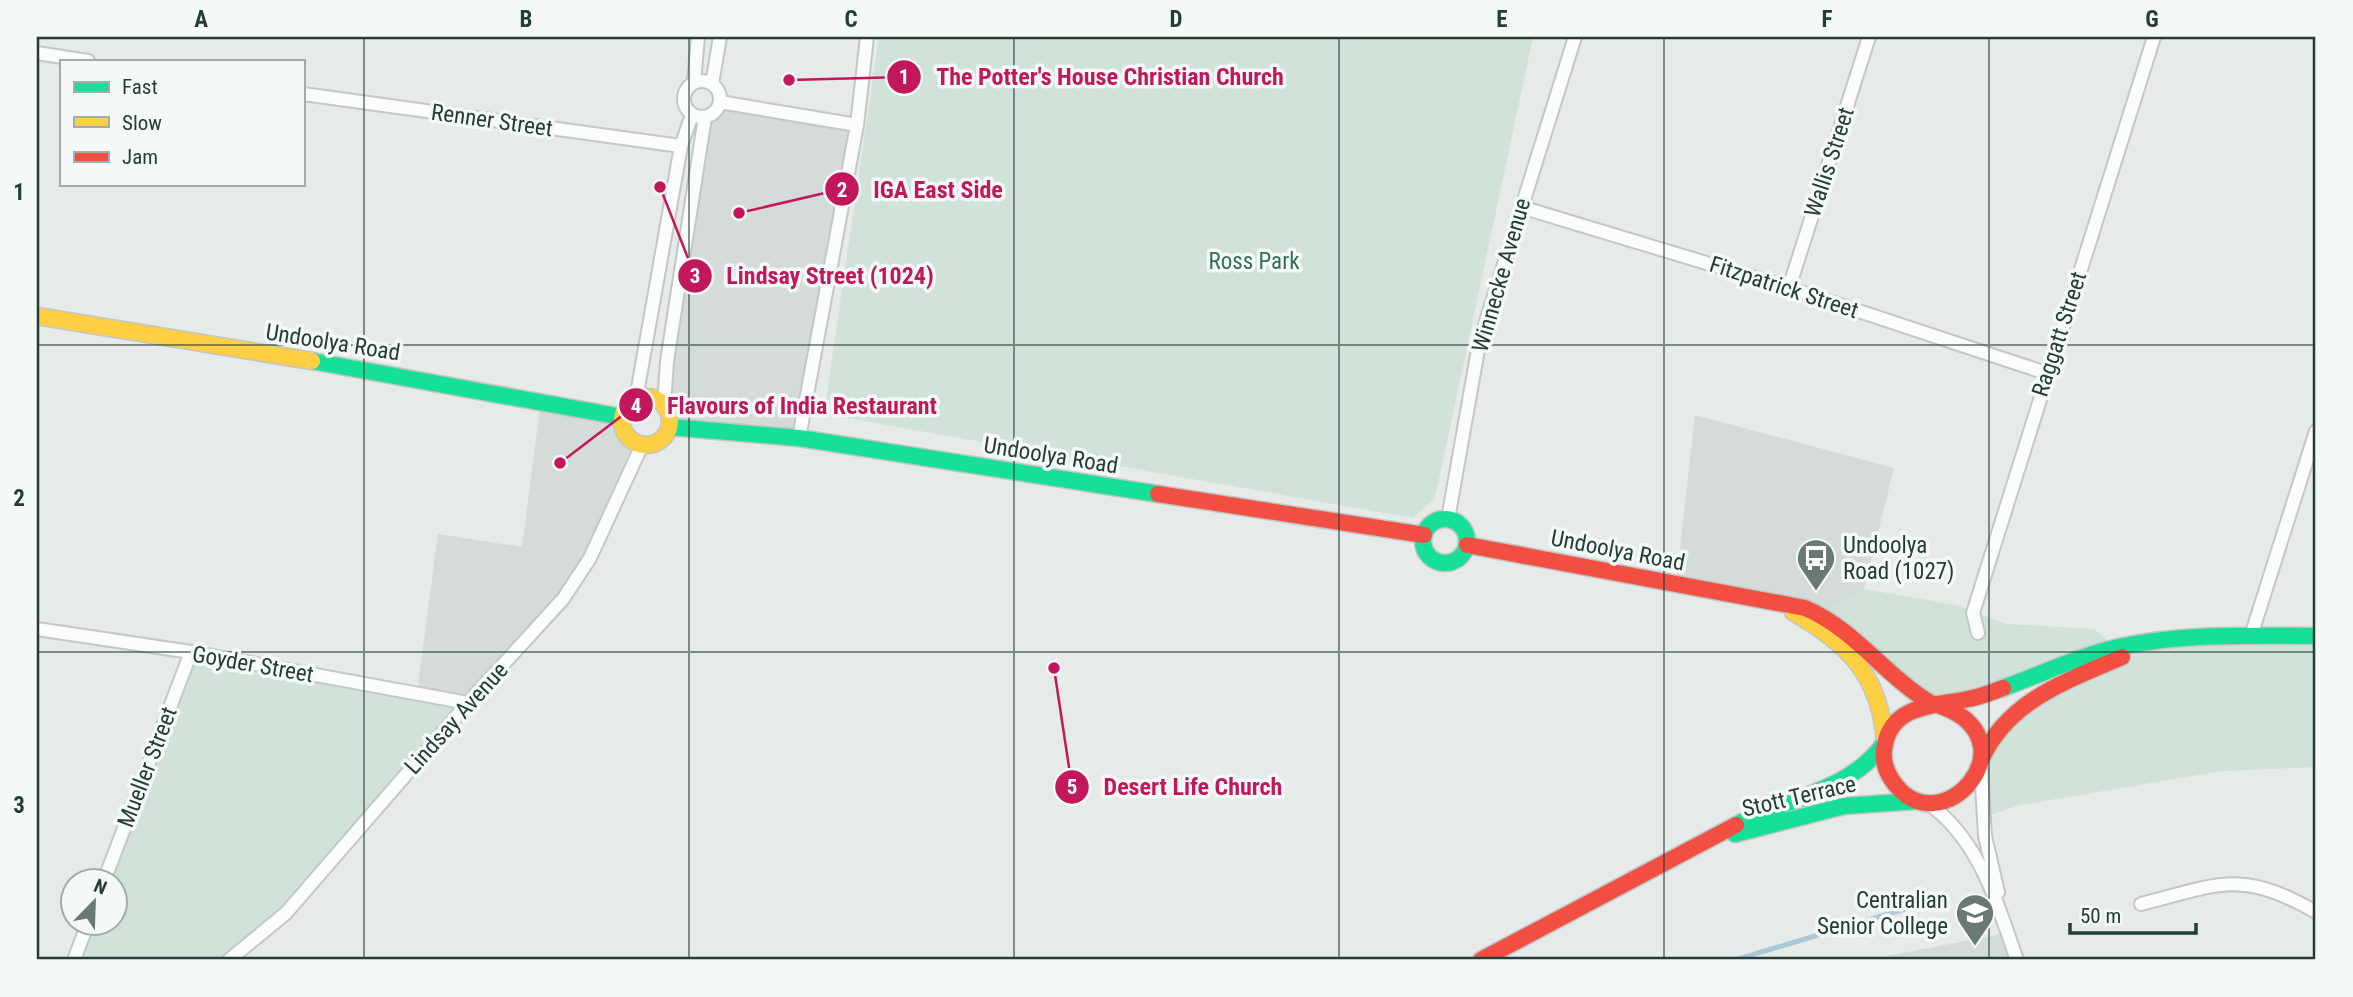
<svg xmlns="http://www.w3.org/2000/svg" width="2353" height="997" font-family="'Roboto Condensed',sans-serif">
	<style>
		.built { fill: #d4dbd9 }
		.green { fill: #d1e2d8 }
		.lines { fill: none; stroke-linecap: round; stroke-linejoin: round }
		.stream { stroke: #aac9d4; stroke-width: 5 }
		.street-casing { stroke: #c3c7c6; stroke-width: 16 }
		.fast-casing { stroke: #c0c6c4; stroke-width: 19 }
		.slow-casing { stroke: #c0c6c4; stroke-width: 19 }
		.jam-casing { stroke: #c0c6c4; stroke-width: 19 }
		.street { stroke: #fbfcfc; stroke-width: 12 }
		.fast { stroke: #16e098; stroke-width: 16 }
		.slow { stroke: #ffcf43; stroke-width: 16 }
		.jam { stroke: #f24e42; stroke-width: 16 }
		.grid { fill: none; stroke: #253c39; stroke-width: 2; stroke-opacity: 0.55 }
		.labels { text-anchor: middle; stroke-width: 7; stroke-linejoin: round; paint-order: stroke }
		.street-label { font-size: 23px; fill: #253c39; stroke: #f4f9f7 }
		.park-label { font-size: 23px; fill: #336f52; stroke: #f4f9f7 }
		.poi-label { font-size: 23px; fill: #253c39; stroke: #f4f9f7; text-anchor: start }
		.leader { fill: none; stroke: #c2185b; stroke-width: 2.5 }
		.callout-dot { fill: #c2185b; stroke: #f4f9f7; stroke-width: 2.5 }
		.mark-label { font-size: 21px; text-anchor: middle; font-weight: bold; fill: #fff }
		.callout-label { font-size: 24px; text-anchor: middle; font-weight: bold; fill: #c2185b; stroke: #f4f9f7; stroke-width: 7; stroke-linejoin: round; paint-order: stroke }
		.neatline { fill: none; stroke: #253c39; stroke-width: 2.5 }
		.grid-label { font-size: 23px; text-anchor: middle; font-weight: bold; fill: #253c39 }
	</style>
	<rect width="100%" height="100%" fill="#e6eae8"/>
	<path class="built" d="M 720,94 L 857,125 L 799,438 L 673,419 L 667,397 L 708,117 L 717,109 Z
		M 541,401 L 625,409 L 627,424 L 645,438 L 590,558 L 468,703 L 417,693 L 438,534 L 522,547 Z
		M 1695,415 L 1894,468 L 1864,589 L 1824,614 L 1676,585 Z
		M 2007,933 L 2017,960 L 1866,960 Z"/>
	<path class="green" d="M 879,37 L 1533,37 L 1435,498 L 1413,518 L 824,414 Z
		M 1864,589 L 1956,605 L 2006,624 L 2094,629 L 2113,645 L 1943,705 L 1824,614 Z
		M 2316,636 L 2316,767 L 2222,771 L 2020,805 L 1981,818 L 1981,763 L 2018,710 L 2129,655 L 2190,640 Z
		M 191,652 L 468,703 L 286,913 L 229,960 L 74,960 L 88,924 L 116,923 L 116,881 L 104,881 Z"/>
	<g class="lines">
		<path class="stream" d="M 1735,960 L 1938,899"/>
		<g class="street-casing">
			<path id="street" d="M 37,53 L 88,61
				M684 99a18 18 0 1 1 36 0a18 18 0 1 1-36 0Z
				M 694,82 L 698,37
				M 712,84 L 720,37
				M 303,94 L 681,146
				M 720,102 L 857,125
				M 1521,207 L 1789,288 L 2046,373
				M 1789,288 L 1869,37
				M 636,399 L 681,146 L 692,115
				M 664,405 L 667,361 L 705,117
				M 799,438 L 857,125 L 867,37
				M 1448,519 L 1479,344 L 1575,37
				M 37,629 L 191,652 L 468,703
				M 1978,633 L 1973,613 L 2154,37
				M 2251,636 L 2316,431
				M 1981,768 L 1985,836 L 1998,892
				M 1926,802 C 1979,838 1997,903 2017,960
				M 104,881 L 191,652
				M 2141,904 C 2220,884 2240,869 2316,912
				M 74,960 L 88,923
				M 229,960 L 286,913 L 468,703 L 563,599 L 590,558 L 642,445"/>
		</g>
		<g class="fast-casing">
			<path id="fast" d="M 312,361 L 622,417
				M 670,427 L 799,438 L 1158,494
				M1423 541a22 22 0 1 1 44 0a22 22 0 1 1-44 0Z
				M 2003,688 C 2042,674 2079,656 2119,647 C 2184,633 2251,636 2316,636
				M 1736,825 C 1786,798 1852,791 1885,742
				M 1735,834 L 1844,806 L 1917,801"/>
		</g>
		<g class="slow-casing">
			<path id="slow" d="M 37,316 L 312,361
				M622 421a24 24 0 1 1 48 0a24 24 0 1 1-48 0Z
				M 1793,612 C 1848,644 1879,674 1885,740"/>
		</g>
		<g class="jam-casing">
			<path id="jam" d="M 1158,494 L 1424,535
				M 1467,545 L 1805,608 C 1856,630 1885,676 1932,704
				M 1935,704 C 2041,737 1939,852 1892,780 C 1885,770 1882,757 1885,744 C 1893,704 1936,706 1968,699 C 1980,697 1992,692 2003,688
				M 1982,758 C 2009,700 2067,681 2122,657
				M 1481,960 L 1736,825"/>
		</g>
		<use href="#street" class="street"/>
		<use href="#fast" class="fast"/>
		<use href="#slow" class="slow"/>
		<use href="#jam" class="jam"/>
	</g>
	<path class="grid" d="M 364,37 L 364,960M 689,37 L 689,960M 1014,37 L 1014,960M 1339,37 L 1339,960M 1664,37 L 1664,960M 1989,37 L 1989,960M 37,345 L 2316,345M 37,652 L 2316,652"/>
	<defs>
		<g id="bus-pin" transform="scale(2.0125)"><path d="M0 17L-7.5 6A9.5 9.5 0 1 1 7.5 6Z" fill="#697976" stroke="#f4f9f7"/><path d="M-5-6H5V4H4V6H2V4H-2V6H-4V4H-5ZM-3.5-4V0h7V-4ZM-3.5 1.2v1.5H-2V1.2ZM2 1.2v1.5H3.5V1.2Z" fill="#fff"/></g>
		<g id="school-pin" transform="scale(2.0125)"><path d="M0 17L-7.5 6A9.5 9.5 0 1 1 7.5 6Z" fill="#697976" stroke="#f4f9f7"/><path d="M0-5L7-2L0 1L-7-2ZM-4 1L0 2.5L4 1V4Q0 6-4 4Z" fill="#fff"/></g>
	</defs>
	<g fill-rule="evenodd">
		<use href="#bus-pin" x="1816" y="558"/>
		<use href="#school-pin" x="1975" y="913"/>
	</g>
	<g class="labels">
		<g class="street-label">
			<text transform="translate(492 120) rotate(8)" y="8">Renner Street</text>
			<text transform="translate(1829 162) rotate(-72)" y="8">Wallis Street</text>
			<text transform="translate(1501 275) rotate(-74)" y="8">Winnecke Avenue</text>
			<text transform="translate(1784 287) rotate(18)" y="8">Fitzpatrick Street</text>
			<text transform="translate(2059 334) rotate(-72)" y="8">Raggatt Street</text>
			<text transform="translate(333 342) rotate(9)" y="8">Undoolya Road</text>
			<text transform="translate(1051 455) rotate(9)" y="8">Undoolya Road</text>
			<text transform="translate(1618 550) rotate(11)" y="8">Undoolya Road</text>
			<text transform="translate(253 664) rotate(10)" y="8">Goyder Street</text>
			<text transform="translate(456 718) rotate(-48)" y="8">Lindsay Avenue</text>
			<text transform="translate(147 767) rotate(-69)" y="8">Mueller Street</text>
			<text transform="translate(1799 796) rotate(-13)" y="8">Stott Terrace</text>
		</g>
		<g class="park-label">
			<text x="1254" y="269">Ross Park</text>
		</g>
		<g class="poi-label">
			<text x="1843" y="553">Undoolya<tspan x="1843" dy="26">Road (1027)</tspan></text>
			<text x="1948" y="908" text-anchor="end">Centralian<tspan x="1948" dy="26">Senior College</tspan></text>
		</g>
	</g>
	<path class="leader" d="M789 80L904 77M739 213L842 189M660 187L695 276M560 463L636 405M1054 668L1072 787"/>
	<g class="callout-dot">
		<circle cx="789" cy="80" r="7"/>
		<circle cx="739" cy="213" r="7"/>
		<circle cx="660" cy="187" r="7"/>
		<circle cx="560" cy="463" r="7"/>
		<circle cx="1054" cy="668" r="7"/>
		<circle cx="904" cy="77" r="18"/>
		<circle cx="842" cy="189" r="18"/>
		<circle cx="695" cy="276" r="18"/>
		<circle cx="636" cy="405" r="18"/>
		<circle cx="1072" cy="787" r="18"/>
	</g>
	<g class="mark-label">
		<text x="904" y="84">1</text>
		<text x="842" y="197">2</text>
		<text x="695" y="283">3</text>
		<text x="636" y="413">4</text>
		<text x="1072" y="794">5</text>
	</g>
	<g class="callout-label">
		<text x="1110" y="85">The Potter's House Christian Church</text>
		<text x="938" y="198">IGA East Side</text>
		<text x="830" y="284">Lindsay Street (1024)</text>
		<text x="802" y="414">Flavours of India Restaurant</text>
		<text x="1193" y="795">Desert Life Church</text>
	</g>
	<rect width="2353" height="997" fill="none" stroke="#f4f9f7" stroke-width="77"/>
	<rect x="60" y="60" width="245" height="126" fill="#f4f9f7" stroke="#a1adab" stroke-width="2"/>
	<rect x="74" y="82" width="35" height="10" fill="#16e098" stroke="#a1adab" stroke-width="2"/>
	<text x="122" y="94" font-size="21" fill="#253c39">Fast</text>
	<rect x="74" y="117" width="35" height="10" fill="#ffcf43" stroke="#a1adab" stroke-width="2"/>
	<text x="122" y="130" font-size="21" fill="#253c39">Slow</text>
	<rect x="74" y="152" width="35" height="10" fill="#f24e42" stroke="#a1adab" stroke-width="2"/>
	<text x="122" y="164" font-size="21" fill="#253c39">Jam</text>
	<g transform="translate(94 902) rotate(23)"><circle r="33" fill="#f4f9f7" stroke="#a1adab" stroke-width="2"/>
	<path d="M0-5L12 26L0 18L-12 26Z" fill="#697976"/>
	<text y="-10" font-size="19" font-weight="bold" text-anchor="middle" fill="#253c39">N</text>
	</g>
	<path d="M2070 923v10h126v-10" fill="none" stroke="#253c39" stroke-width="3.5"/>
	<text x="2080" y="923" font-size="21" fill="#253c39" stroke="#f4f9f7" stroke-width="5" paint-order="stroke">50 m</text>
	<rect x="38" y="38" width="2276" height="920" class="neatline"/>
	<g class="grid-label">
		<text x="201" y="27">A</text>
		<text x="526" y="27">B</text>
		<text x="851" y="27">C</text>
		<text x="1176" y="27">D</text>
		<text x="1502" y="27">E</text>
		<text x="1827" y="27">F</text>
		<text x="2152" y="27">G</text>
		<text x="19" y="200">1</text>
		<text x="19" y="506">2</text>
		<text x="19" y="813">3</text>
	</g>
</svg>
